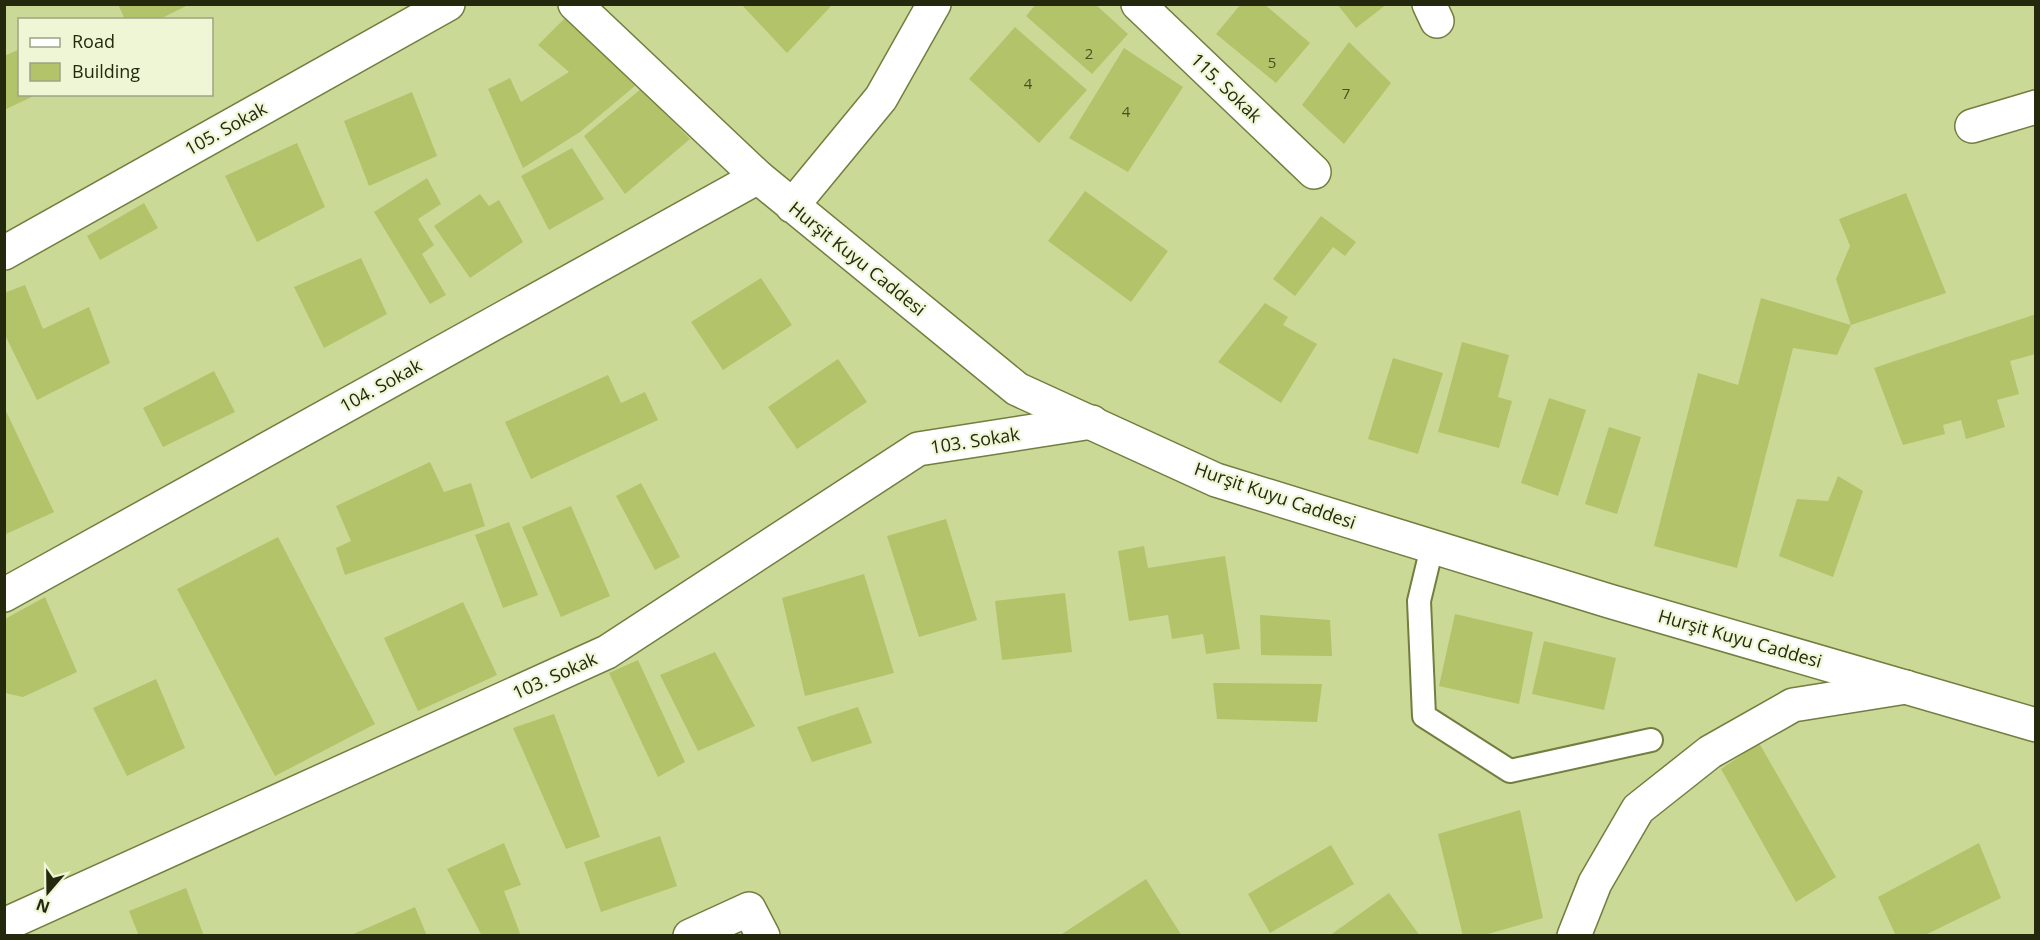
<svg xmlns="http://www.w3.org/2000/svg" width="2040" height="940" font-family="'Open Sans',sans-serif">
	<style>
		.building { fill: #b2c36a }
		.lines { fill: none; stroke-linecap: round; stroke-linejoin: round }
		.service-casing { stroke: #727e3f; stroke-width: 26 }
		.minor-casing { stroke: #727e3f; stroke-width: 36 }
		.tertiary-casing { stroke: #727e3f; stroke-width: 36 }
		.service { stroke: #fff; stroke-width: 22 }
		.minor { stroke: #fff; stroke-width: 33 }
		.tertiary { stroke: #fff; stroke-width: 33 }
		.labels { text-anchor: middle; stroke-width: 4.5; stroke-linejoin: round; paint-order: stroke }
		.number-label { font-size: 15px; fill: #485025 }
		.street-label { font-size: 18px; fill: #24290e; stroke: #eef6d5 }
	</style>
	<rect width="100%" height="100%" fill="#cbd996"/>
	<path class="building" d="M 118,4 L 190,4 L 158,20 L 125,20 Z
		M 741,4 L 833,4 L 787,53 Z
		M 1036,4 L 1095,4 L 1128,34 L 1092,74 L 1026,16 Z
		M 1241,4 L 1264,4 L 1310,43 L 1276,83 L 1216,34 Z
		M 1337,4 L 1387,4 L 1356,28 Z
		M 569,14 L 636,85 L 580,132 L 523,168 L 488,89 L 510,78 L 521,102 L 569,72 L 538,45 Z
		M 1015,27 L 1087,90 L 1039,143 L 969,79 Z
		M 1349,42 L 1391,83 L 1344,144 L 1302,105 Z
		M 1124,48 L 1183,87 L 1128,172 L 1069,138 Z
		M 20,49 L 20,94 L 38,94 L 4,110 L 4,56 Z
		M 641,89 L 690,139 L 625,194 L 584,136 Z
		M 412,92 L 437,156 L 369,186 L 344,121 Z
		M 297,143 L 325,207 L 257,242 L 225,176 Z
		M 572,148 L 604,199 L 549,230 L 521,176 Z
		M 427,178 L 441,204 L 418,219 L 434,245 L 422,254 L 446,295 L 430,304 L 374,212 Z
		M 1085,191 L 1168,251 L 1131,302 L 1048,241 Z
		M 1906,193 L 1946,293 L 1851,325 L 1836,279 L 1850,246 L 1839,219 Z
		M 480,194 L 489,206 L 499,200 L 523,242 L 470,278 L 434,226 Z
		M 144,203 L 158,228 L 100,260 L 87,236 Z
		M 1321,216 L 1356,242 L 1345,256 L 1333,247 L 1295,296 L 1273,279 Z
		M 361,258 L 387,314 L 324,348 L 294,287 Z
		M 761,278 L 792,325 L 723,370 L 691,322 Z
		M 25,285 L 43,329 L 89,307 L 110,363 L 37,400 L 4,333 L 4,293 Z
		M 1761,298 L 1851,325 L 1837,355 L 1793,348 L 1737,568 L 1654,546 L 1698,373 L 1738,385 Z
		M 1265,303 L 1288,317 L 1283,325 L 1317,344 L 1281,403 L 1218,362 Z
		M 2036,314 L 2036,354 L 2010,361 L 2019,394 L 1997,400 L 2005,427 L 1966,439 L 1961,420 L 1943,425 L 1945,434 L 1903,445 L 1874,368 Z
		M 1462,342 L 1509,355 L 1498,397 L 1512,401 L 1499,448 L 1438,432 Z
		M 1393,358 L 1443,373 L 1418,454 L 1368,439 Z
		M 838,359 L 867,402 L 797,449 L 768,407 Z
		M 214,371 L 235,412 L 163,447 L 143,408 Z
		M 608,375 L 621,403 L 645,392 L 658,420 L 531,479 L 505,422 Z
		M 1549,398 L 1586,410 L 1558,496 L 1521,483 Z
		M 4,407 L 54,512 L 4,535 Z
		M 1609,427 L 1641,437 L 1617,514 L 1585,504 Z
		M 430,462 L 444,492 L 471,483 L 485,526 L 345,575 L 336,548 L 351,541 L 336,506 Z
		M 1838,476 L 1863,491 L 1833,577 L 1779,556 L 1797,499 L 1828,501 Z
		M 641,483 L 680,557 L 655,570 L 616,496 Z
		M 571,506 L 610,596 L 561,617 L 522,527 Z
		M 946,519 L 977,620 L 919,637 L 887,536 Z
		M 509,522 L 538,595 L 503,608 L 475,535 Z
		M 278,537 L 375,724 L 275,776 L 177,589 Z
		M 1144,546 L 1148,568 L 1225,556 L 1240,649 L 1206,654 L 1203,634 L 1172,639 L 1168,615 L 1129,621 L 1118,551 Z
		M 864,574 L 894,673 L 805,696 L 782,598 Z
		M 1065,593 L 1072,652 L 1002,660 L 995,601 Z
		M 45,597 L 77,672 L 23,697 L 5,693 L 5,619 Z
		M 463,602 L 497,675 L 418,711 L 384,638 Z
		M 1455,614 L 1533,632 L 1519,704 L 1439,686 Z
		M 1260,615 L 1330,620 L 1332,656 L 1261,655 Z
		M 1544,641 L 1616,658 L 1604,710 L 1532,694 Z
		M 715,652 L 755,726 L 698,751 L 660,675 Z
		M 638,660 L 685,762 L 658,777 L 609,673 Z
		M 156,679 L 185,748 L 127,776 L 93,708 Z
		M 1213,683 L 1322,684 L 1317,722 L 1217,719 Z
		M 858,707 L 872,743 L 812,762 L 797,727 Z
		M 554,714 L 600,837 L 566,849 L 513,728 Z
		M 1759,743 L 1836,877 L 1796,902 L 1721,769 Z
		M 1520,810 L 1543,918 L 1481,936 L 1463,936 L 1438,834 Z
		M 660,836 L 677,886 L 601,912 L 584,862 Z
		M 504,843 L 521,885 L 504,891 L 521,936 L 482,936 L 447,869 Z
		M 1979,843 L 2001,898 L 1923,936 L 1896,936 L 1878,897 Z
		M 1331,845 L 1354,884 L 1270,933 L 1248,894 Z
		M 1146,879 L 1182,936 L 1059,936 Z
		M 186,888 L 204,936 L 139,936 L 129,911 Z
		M 1389,893 L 1420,936 L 1329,936 Z
		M 415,907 L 427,936 L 349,936 Z"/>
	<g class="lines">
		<g class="service-casing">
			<path id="service" d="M 1432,547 L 1419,601 L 1424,716 L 1510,771 L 1651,740"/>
		</g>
		<g class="minor-casing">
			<path id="minor" d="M 1138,4 L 1314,172
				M 1429,4 L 1437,21
				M 1972,126 L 2036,107
				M 4,253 L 448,4
				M 4,595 L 758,177
				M 4,925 L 607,652 L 918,449 L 1092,422
				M 690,936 L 749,909 L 763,936
				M 1574,936 L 1595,883 L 1638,809 L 1710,752 L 1793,705 L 1906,687"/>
		</g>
		<g class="tertiary-casing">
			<path id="tertiary" d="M 575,4 L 758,177 L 1017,389 L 1216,480 L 1609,601 L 2036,725
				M 792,206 L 881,98 L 934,4"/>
		</g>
		<use href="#service" class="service"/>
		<use href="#minor" class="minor"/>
		<use href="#tertiary" class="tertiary"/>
	</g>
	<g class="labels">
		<g class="number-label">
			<text x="1089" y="59">2</text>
			<text x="1272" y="68">5</text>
			<text x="1028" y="89">4</text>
			<text x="1346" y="99">7</text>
			<text x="1126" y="117">4</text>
		</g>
		<g class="street-label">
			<text transform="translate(1226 88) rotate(44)" y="6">115. Sokak</text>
			<text transform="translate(226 129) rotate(-29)" y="6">105. Sokak</text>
			<text transform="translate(857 259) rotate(39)" y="6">Hurşit Kuyu Caddesi</text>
			<text transform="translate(381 386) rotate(-29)" y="6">104. Sokak</text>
			<text transform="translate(975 441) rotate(-9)" y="6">103. Sokak</text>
			<text transform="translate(1275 496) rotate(19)" y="6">Hurşit Kuyu Caddesi</text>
			<text transform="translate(1740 639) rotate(16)" y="6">Hurşit Kuyu Caddesi</text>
			<text transform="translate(555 676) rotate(-24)" y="6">103. Sokak</text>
		</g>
	</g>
	<rect width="2040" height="940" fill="none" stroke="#24290e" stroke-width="12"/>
	<rect x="18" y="18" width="195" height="78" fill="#eef6d5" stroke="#9da485" stroke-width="1.5"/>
	<rect x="30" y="38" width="30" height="9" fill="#ffffff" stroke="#9da485" stroke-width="1.5"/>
	<text x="72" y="48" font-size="18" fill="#24290e">Road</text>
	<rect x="30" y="63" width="30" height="18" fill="#b2c36a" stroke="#9da485" stroke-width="1.5"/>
	<text x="72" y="78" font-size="18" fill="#24290e">Building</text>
	<g transform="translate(48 892) rotate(200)" stroke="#eef6d5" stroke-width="4.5" paint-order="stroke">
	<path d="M0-4.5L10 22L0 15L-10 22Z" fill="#24290e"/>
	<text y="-9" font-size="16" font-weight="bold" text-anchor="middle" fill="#24290e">N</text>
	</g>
</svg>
